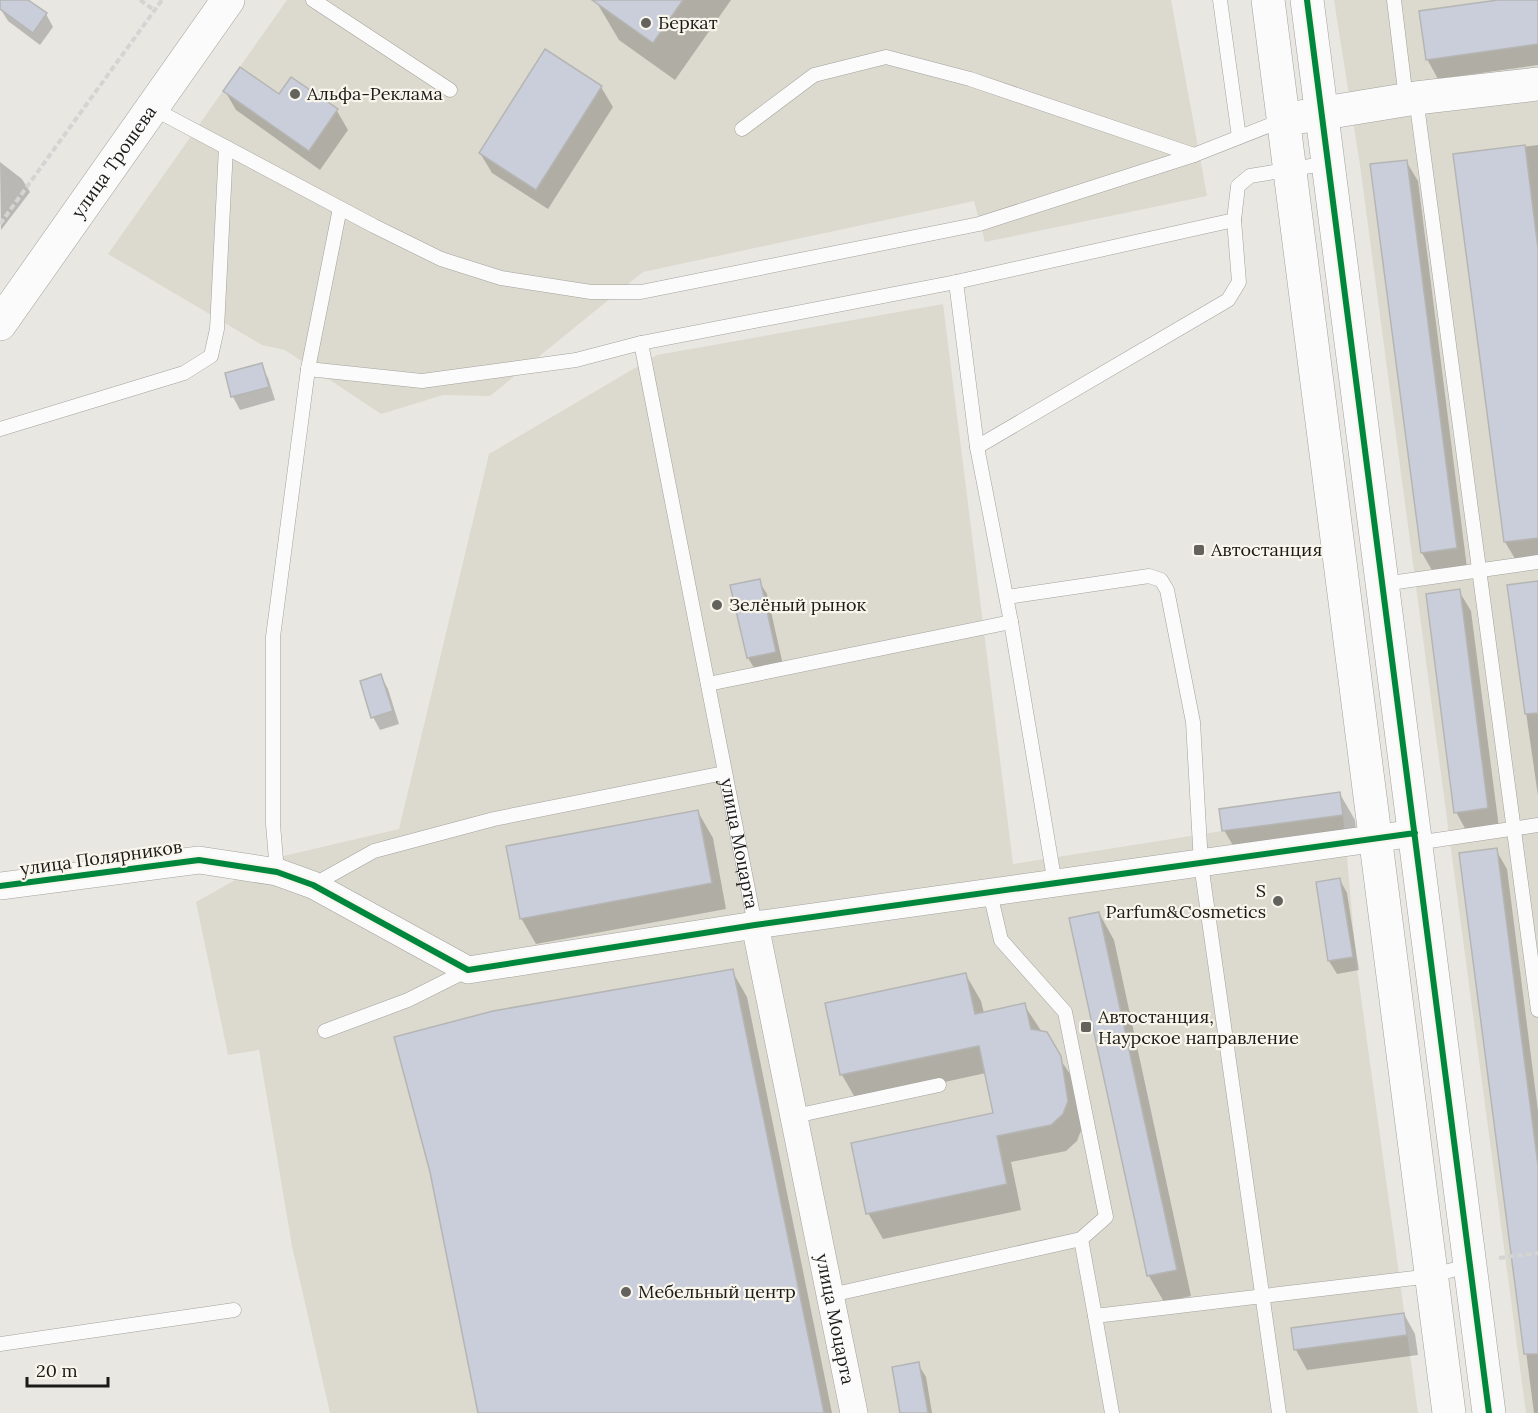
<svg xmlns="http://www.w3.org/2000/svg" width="1538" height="1413" font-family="Lora,serif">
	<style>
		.built { fill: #dcdace }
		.shadow { fill: #0003 }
		.building { fill: #caceda; stroke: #b5b5b4; stroke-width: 1.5 }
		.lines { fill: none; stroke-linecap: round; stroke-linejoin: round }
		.service-casing { stroke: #a2a19d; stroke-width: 15 }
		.minor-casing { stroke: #a2a19d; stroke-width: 28 }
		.tertiary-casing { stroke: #a2a19d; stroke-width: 34 }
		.path { stroke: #d4d4d3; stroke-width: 4; stroke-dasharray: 6 3; stroke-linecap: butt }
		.service { stroke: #fcfbfb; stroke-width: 14 }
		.minor { stroke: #fcfbfb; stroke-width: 27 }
		.tertiary { stroke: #fcfbfb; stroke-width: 33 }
		.cycleway-casing { stroke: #f8f6ec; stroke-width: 10 }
		.cycleway { stroke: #00873e; stroke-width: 6 }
		.poi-dot { fill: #63625d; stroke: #f8f6ec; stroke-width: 2 }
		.labels { text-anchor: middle; stroke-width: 4.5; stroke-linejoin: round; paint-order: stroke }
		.poi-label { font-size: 18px; fill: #1b1a16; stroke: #f8f6ec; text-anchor: start }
		.street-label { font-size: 18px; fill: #1b1a16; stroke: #f8f6ec }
	</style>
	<rect width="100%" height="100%" fill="#e8e7e2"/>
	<path class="built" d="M 287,0 L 1171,0 L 1207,196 L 985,242 L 974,201 L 643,272 L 490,396 L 443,395 L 381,414 L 285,350 L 262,345 L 108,254 Z
		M 1334,0 L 1538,0 L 1538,1413 L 1526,1413 L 1360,165 Z
		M 943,304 L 1013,864 L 1222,831 L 1343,815 L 1357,968 L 1418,1413 L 330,1413 L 292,1246 L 259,1050 L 228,1055 L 196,902 L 275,858 L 399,829 L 489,454 L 657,355 Z"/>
	<path class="shadow" d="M 6,0 L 26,0 L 46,14 L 53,27 L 40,45 L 8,21 L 0,8 Z
		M 599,0 L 731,0 L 675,80 L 619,40 L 597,3 Z
		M 1508,0 L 1538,0 L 1538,65 L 1438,79 L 1427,59 Z
		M 601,87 L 613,107 L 548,209 L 492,173 L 480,153 Z
		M 225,91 L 279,96 L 337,111 L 348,130 L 320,170 L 236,110 Z
		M 1538,145 L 1538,559 L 1517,562 L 1505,542 L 1455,155 Z
		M 1406,161 L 1418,181 L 1467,568 L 1433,572 L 1422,553 Z
		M 0,162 L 22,179 L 30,192 L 1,230 Z
		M 261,365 L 268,378 L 275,400 L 240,410 L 233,397 L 227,374 Z
		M 759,581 L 767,594 L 783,665 L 756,671 L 748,658 L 732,587 Z
		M 1538,582 L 1538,796 L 1508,587 Z
		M 1459,591 L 1471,611 L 1499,828 L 1467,832 L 1456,812 Z
		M 381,676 L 388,689 L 399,724 L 380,730 L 373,717 Z
		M 1340,794 L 1355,820 L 1357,841 L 1239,856 L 1224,830 Z
		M 698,812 L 713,838 L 726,909 L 536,944 L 521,918 Z
		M 1496,850 L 1507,869 L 1538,1111 L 1538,1413 L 1534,1413 L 1461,854 Z
		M 1340,880 L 1347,893 L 1359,970 L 1337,974 L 1329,961 Z
		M 1099,913 L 1114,940 L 1191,1296 L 1164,1302 L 1149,1276 Z
		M 732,971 L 747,997 L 832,1413 L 479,1413 Z
		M 966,975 L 981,1001 L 984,1013 L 1024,1005 L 1076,1083 L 1082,1128 L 1077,1141 L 1066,1151 L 1011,1162 L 1021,1210 L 883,1239 L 868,1213 L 995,1114 L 986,1073 L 857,1101 L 842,1075 Z
		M 1404,1314 L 1415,1334 L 1418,1355 L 1307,1370 L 1296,1350 L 1293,1329 Z
		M 918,1364 L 926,1377 L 932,1413 L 902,1413 Z"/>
	<path class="building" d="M 0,0 L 28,0 L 47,13 L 33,33 L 0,9 Z
		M 592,0 L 683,0 L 653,43 Z
		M 1498,0 L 1538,0 L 1538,44 L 1426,60 L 1419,11 Z
		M 545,49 L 602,86 L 536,190 L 479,153 Z
		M 240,67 L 279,94 L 291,77 L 338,109 L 309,151 L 223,91 Z
		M 1525,145 L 1538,249 L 1538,538 L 1504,542 L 1453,154 Z
		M 1407,160 L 1457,548 L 1421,553 L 1370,164 Z
		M 262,363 L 269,387 L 231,397 L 225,373 Z
		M 760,579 L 776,652 L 747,658 L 730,585 Z
		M 1538,581 L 1538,713 L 1525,714 L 1507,585 Z
		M 1460,589 L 1488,808 L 1454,813 L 1426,594 Z
		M 381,674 L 393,711 L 371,718 L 360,681 Z
		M 1340,792 L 1343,815 L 1222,831 L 1219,809 Z
		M 698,810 L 712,883 L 520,919 L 506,846 Z
		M 1497,848 L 1538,1166 L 1538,1354 L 1524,1354 L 1459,853 Z
		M 1340,878 L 1353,957 L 1328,961 L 1316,882 Z
		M 1099,912 L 1177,1270 L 1147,1276 L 1069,918 Z
		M 733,969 L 824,1413 L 478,1413 L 430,1172 L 394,1037 L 493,1011 Z
		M 966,973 L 975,1014 L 1025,1003 L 1031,1029 L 1047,1032 L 1061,1056 L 1068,1101 L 1063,1114 L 1051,1125 L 997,1136 L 1007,1184 L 866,1214 L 851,1143 L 993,1113 L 979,1046 L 840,1075 L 825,1003 Z
		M 1404,1313 L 1407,1335 L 1294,1350 L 1291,1328 Z
		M 919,1362 L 928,1413 L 900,1413 L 892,1367 Z"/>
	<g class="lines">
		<g class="service-casing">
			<g id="service">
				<path d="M 313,0 L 450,90"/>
				<path d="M 1220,0 L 1239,137"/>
				<path d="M 1394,0 L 1406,99"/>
				<path d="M 1416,98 L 1538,1010"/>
				<path d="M 152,108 L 374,226 L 441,259 L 501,278 L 591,292 L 641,292 L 979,224 L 1194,155"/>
				<path d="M 742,129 L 814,75 L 886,57 L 970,79 L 1194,155 L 1283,120"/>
				<path d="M 956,282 L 977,447 L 1011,622 L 1055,884"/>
				<path id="s1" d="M 641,343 L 755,925"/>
				<path d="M 308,369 L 422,381 L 576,360 L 641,343 L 956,282 L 1234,220 L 1238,186 L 1250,176 L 1329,163"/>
				<path d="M 0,429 L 184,373 L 211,356 L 217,329 L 226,147"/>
				<path d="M 977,447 L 1228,300 L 1239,282 L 1234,220"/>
				<path d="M 1383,584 L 1538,562"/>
				<path d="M 1007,597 L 1149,576 L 1161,580 L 1167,590 L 1193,722 L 1201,864 L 1279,1413"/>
				<path d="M 708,684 L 1011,622"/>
				<path d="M 1416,843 L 1538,825"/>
				<path d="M 277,872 L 273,824 L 273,637 L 308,369 L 340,208"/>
				<path d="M 313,885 L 374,851 L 494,819 L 724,773"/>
				<path d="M 990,893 L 1001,940 L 1065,1012 L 1106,1217 L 1081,1239 L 1095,1316 L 1431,1276 L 1470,1265"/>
				<path d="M 325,1031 L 408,1000 L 468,970"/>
				<path d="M 795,1116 L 939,1085"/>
				<path d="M 831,1295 L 1081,1239"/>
				<path d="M 1095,1316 L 1112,1413"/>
				<path d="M 0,1344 L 234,1310"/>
			</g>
		</g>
		<g class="minor-casing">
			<g id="minor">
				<path d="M 0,886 L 199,860 L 277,872 L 313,885 L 468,970 L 755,925 L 1415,833"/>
				<path id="s2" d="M 755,925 L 854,1413"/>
			</g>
		</g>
		<g class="tertiary-casing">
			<g id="tertiary">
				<path d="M 1268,0 L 1449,1413"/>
				<path d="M 1307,0 L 1489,1413"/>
				<path d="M 1300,117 L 1416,98 L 1538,84"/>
				<path id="s3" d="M 0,324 L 228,0"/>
			</g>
		</g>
		<path class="path" d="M 140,0 L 154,10
			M 0,224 L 162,0
			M 1499,1258 L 1538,1253"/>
		<use href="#service" class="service"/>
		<use href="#minor" class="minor"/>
		<use href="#tertiary" class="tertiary"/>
		<g class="cycleway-casing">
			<path id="cycleway" d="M 1307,0 L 1489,1413
				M 0,886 L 199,860 L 277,872 L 313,885 L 468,970 L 755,925 L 1415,833"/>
		</g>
		<use href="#cycleway" class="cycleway"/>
	</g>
	<g class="poi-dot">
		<circle cx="646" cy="23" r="6"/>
		<circle cx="295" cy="94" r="6"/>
		<rect x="1193" y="544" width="12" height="12" rx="3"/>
		<circle cx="717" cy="605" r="6"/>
		<circle cx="1278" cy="901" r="6"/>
		<rect x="1080" y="1021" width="12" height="12" rx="3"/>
		<circle cx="626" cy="1292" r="6"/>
	</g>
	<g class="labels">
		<g class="poi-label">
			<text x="658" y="29">Беркат</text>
			<text x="307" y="100">Альфа-Реклама</text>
			<text x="1211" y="556">Автостанция</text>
			<text x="729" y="611">Зелёный рынок</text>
			<text x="1266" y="897" text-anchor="end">S<tspan x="1266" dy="21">Parfum&amp;Cosmetics</tspan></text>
			<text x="1098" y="1023">Автостанция,<tspan x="1098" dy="21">Наурское направление</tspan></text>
			<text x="638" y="1298">Мебельный центр</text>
		</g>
		<g class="street-label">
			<text dy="6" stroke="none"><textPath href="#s3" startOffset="198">улица Трошева</textPath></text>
			<text dy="6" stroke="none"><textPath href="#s1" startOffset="510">улица Моцарта</textPath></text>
			<text transform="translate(101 858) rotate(-8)" y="6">улица Полярников</text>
			<text dy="6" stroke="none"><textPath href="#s2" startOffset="402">улица Моцарта</textPath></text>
		</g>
	</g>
	<path d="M27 1377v9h81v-9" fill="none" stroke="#1b1a16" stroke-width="3"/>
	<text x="36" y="1377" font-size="18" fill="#1b1a16" stroke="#f8f6ec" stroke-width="4.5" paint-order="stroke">20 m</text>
</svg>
